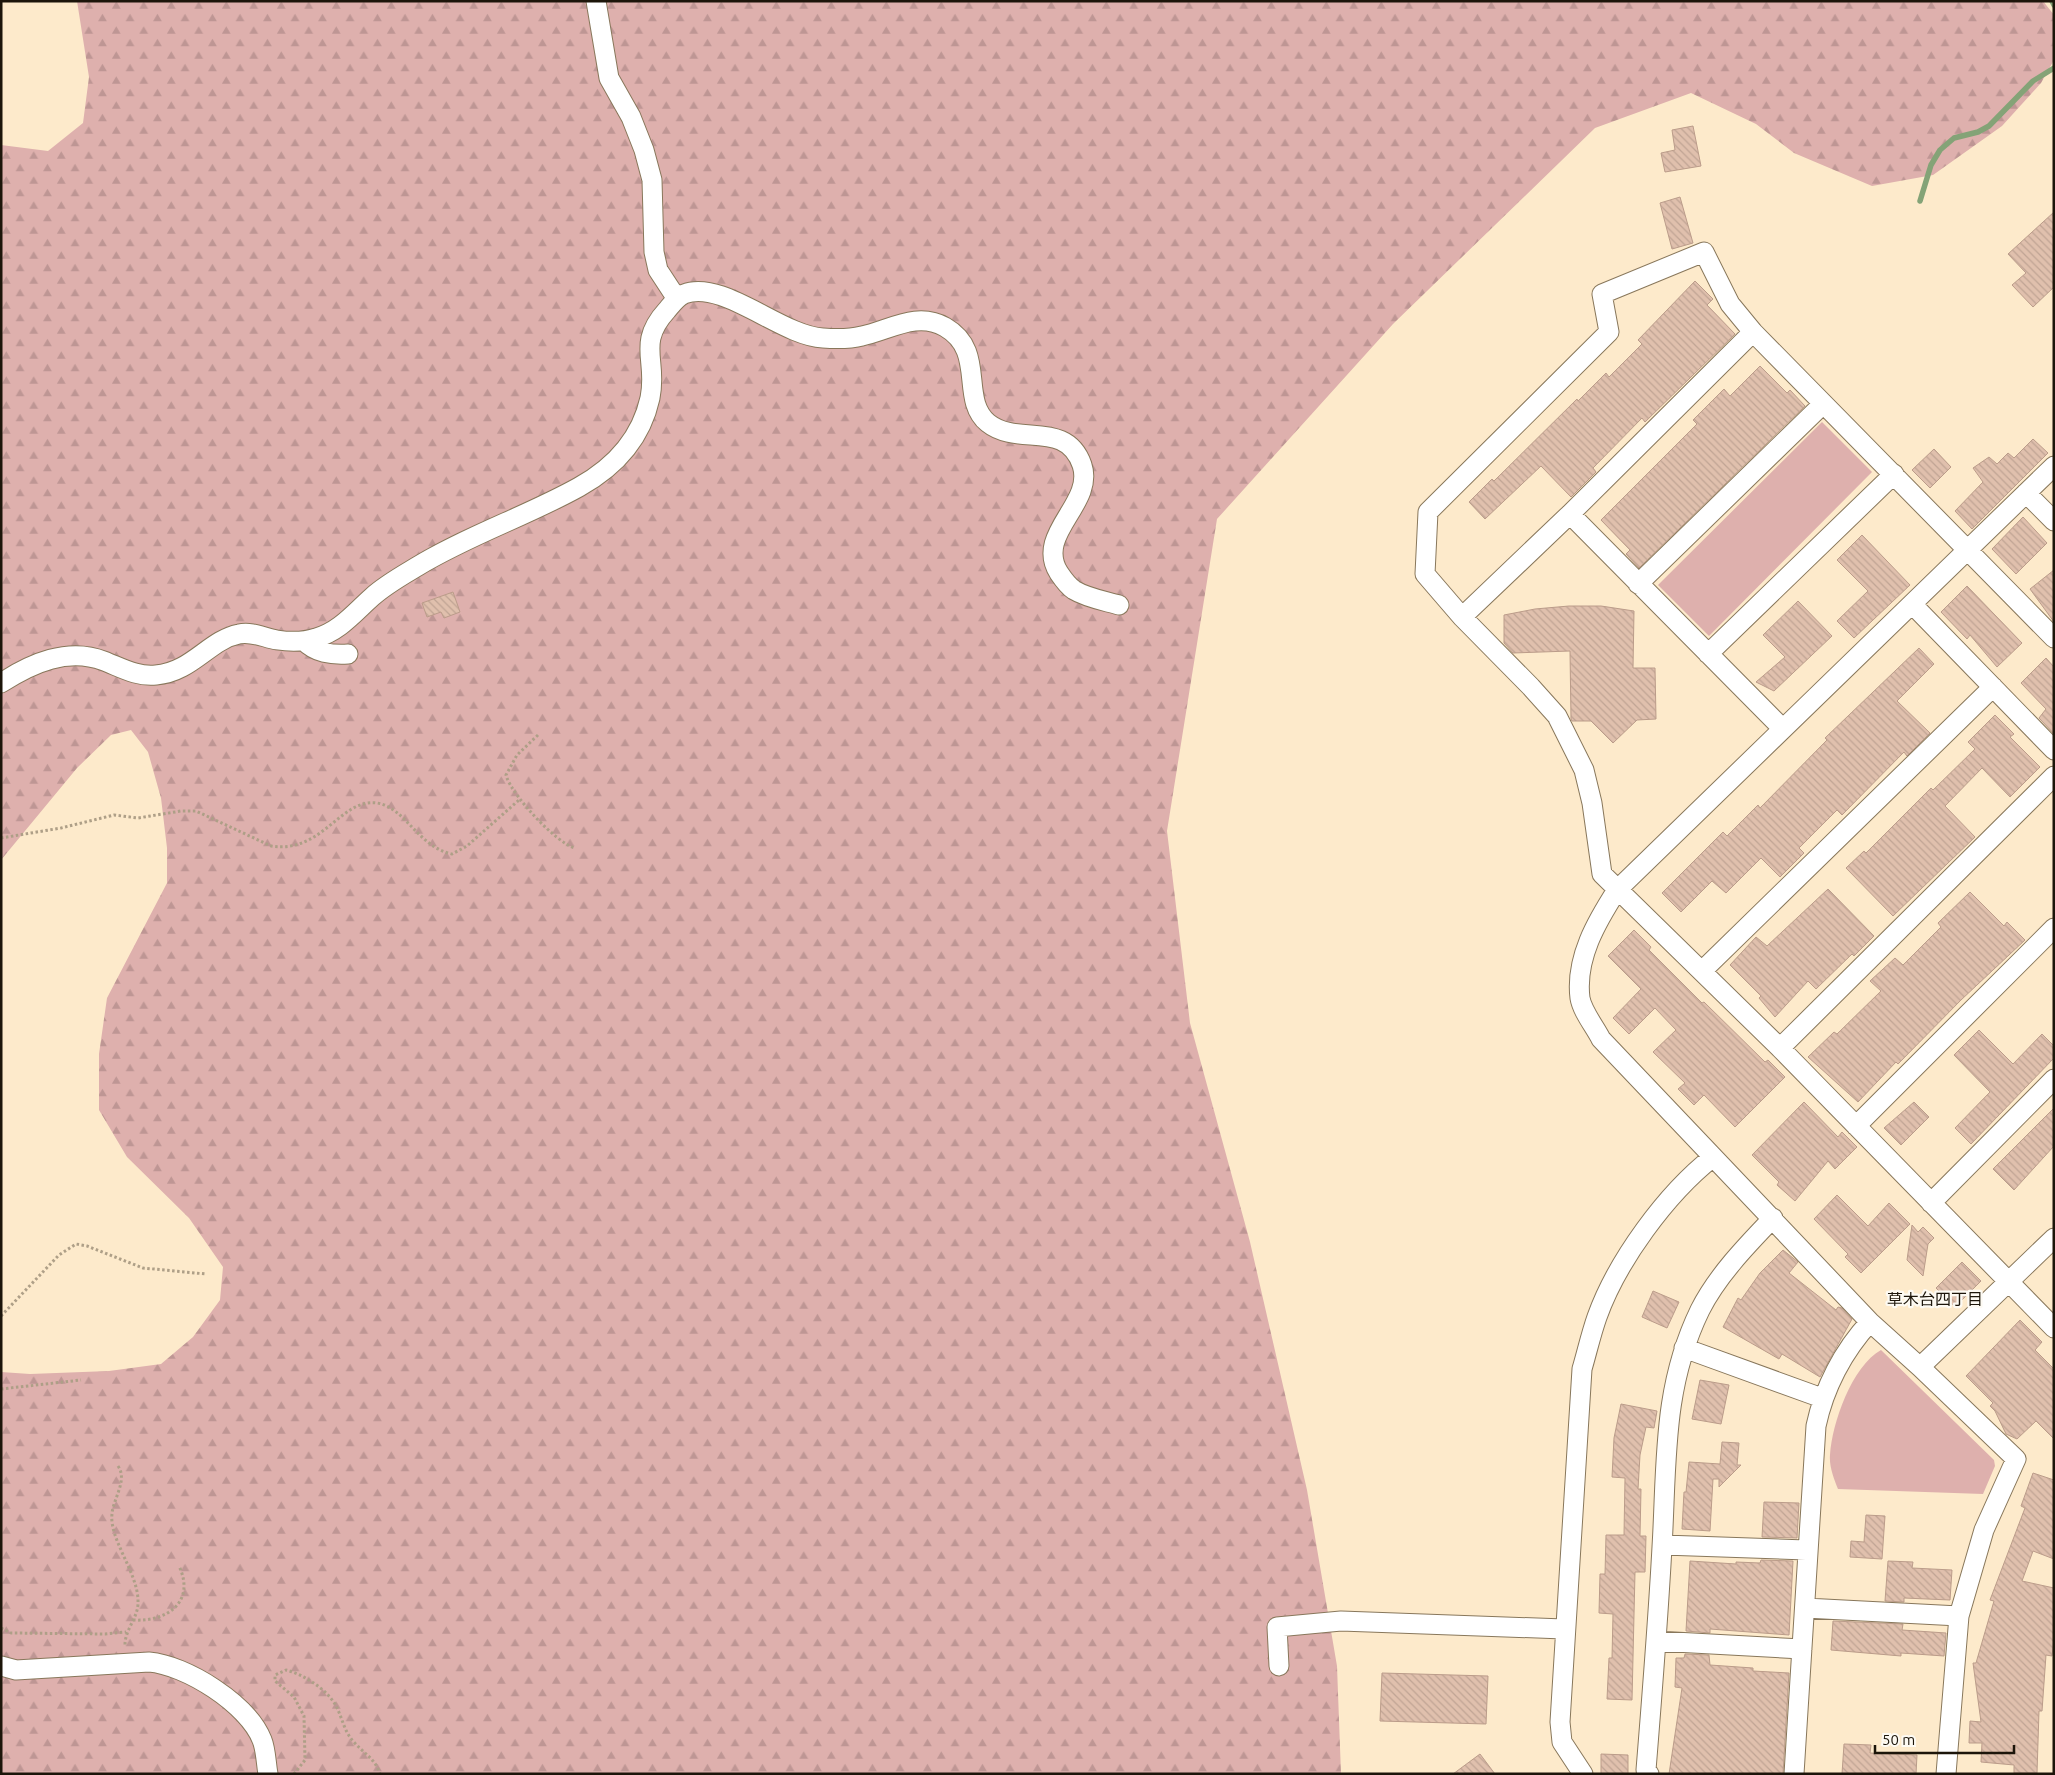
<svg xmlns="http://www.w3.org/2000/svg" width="2055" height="1775" font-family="Ubuntu,'Noto Sans JP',sans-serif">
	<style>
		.forest { fill: url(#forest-firs) }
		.green { fill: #deb0ad }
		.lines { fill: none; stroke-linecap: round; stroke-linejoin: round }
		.stream { stroke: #84a377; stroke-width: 5.5 }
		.building { fill: url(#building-back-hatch); stroke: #bb9c8a }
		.minor-casing { stroke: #88775b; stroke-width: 21 }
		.path { stroke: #ae9f87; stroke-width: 3; stroke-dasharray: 2.5 2.5; stroke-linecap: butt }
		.minor { stroke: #fff; stroke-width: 19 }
		.labels { text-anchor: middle; stroke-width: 4.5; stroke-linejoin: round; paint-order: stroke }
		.neighbourhood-label { font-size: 16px; fill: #1c150a; stroke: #fdfaf3 }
	</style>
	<defs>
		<pattern id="forest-firs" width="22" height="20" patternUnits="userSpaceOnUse" patternTransform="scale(1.25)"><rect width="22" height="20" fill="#deb0ad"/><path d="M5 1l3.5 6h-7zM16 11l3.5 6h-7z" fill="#be9694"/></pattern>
		<pattern id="building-back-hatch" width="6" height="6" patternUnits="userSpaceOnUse" patternTransform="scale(1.25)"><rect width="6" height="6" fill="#e0c0ad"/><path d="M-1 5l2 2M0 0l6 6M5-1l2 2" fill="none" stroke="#c0a494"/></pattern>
	</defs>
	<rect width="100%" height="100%" fill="#fdeacb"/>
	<path class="forest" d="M 77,1 L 2043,1 L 2054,15 L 2054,60 L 2041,83 L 2002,126 L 1933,175 L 1872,186 L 1794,153 L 1756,124 L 1691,93 L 1595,128 L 1393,324 L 1217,519 L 1167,831 L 1190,1023 L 1250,1242 L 1307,1490 L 1337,1666 L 1341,1774 L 1,1774 L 1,1372 L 30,1374 L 109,1371 L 161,1364 L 193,1337 L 220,1300 L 223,1267 L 189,1218 L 127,1157 L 99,1110 L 99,1054 L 107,998 L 167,883 L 167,848 L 161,798 L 148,752 L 131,730 L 111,735 L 77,768 L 1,860 L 1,145 L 48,151 L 83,123 L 89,77 Z"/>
	<path class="green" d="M 1822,422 L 1872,472 L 1709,636 L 1658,585 Z
		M 1881,1350 L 1994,1460 L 1995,1466 L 1983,1494 L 1838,1489 C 1834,1479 1829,1466 1830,1455 C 1832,1423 1852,1366 1881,1350 Z"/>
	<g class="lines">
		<path class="stream" d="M 2052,1 L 2054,5
			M 1920,201 L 1931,165 L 1940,150 L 1954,138 L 1978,132 L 1989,126 L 2033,81 L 2054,68"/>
	</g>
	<path class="building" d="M 1693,126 L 1701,166 L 1665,172 L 1661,153 L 1675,150 L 1672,130 Z
		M 1680,197 L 1693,243 L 1672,249 L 1660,203 Z
		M 2054,212 L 2054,287 L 2033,307 L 2012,285 L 2026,273 L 2008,254 Z
		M 1695,281 L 1713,299 L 1707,305 L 1735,334 L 1645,422 L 1642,418 L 1593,468 L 1596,472 L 1571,497 L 1541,466 L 1485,519 L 1469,502 L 1492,479 L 1494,481 L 1577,399 L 1578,401 L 1606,373 L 1609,377 L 1642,344 L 1638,340 Z
		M 1760,366 L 1787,393 L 1790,390 L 1805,406 L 1639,568 L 1626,554 L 1630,550 L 1601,520 L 1697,424 L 1693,420 L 1724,389 L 1730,396 Z
		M 2033,439 L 2048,453 L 1972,529 L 1955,511 L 1983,482 L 1973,468 L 1989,457 L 1997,464 L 2008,453 L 2014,458 Z
		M 1934,449 L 1951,467 L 1930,488 L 1912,470 Z
		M 2023,517 L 2047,543 L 2016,574 L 1992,549 Z
		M 1862,535 L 1910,585 L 1854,638 L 1837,621 L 1868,591 L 1837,560 Z
		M 2054,570 L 2054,622 L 2030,589 Z
		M 1967,586 L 2022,643 L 1997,667 L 1970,635 L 1967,639 L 1941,612 Z
		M 453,592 L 460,612 L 444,618 L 441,612 L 427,617 L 422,603 Z
		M 1798,601 L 1832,636 L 1774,691 L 1756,682 L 1785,657 L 1763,635 Z
		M 1569,606 L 1601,606 L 1634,611 L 1633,668 L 1655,668 L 1656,719 L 1637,720 L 1613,743 L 1591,721 L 1572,721 L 1571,719 L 1570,651 L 1513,653 L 1504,643 L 1504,615 L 1535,609 Z
		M 1919,648 L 1934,664 L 1897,701 L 1930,733 L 1907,756 L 1904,752 L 1842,815 L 1837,810 L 1799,848 L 1804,853 L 1780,877 L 1761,858 L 1726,893 L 1712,881 L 1681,912 L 1662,893 L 1723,832 L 1727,836 L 1758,805 L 1760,808 L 1827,740 L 1825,738 Z
		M 2046,658 L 2054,667 L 2054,734 L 2039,718 L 2046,709 L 2021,683 Z
		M 1995,715 L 2014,734 L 2010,737 L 2040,767 L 2010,797 L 1982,768 L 1945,806 L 1975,837 L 1893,916 L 1846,868 L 1864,851 L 1866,853 L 1931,788 L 1933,790 L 1975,749 L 1968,742 Z
		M 1828,889 L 1874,936 L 1854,956 L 1852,954 L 1816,989 L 1808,981 L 1775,1017 L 1759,998 L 1761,996 L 1730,965 L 1756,937 L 1767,946 Z
		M 1970,892 L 2004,926 L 2007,922 L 2025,940 L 1961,1000 L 1898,1064 L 1896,1062 L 1858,1102 L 1808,1057 L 1834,1032 L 1837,1034 L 1881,991 L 1870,981 L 1895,958 L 1903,965 L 1941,927 L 1938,923 Z
		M 1634,930 L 1651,947 L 1649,950 L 1702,1003 L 1704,1002 L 1765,1062 L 1768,1060 L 1785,1077 L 1735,1127 L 1704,1095 L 1694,1105 L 1678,1089 L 1685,1083 L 1653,1052 L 1676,1030 L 1655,1008 L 1629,1034 L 1613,1018 L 1641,989 L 1608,956 Z
		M 1979,1030 L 2013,1064 L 2042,1034 L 2054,1046 L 2054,1058 L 1971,1144 L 1955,1128 L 1990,1092 L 1954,1055 Z
		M 1804,1102 L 1838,1137 L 1842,1132 L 1857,1147 L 1835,1169 L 1828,1161 L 1795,1201 L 1777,1185 L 1779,1182 L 1752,1155 Z
		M 1914,1102 L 1929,1117 L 1901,1145 L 1884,1128 Z
		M 2054,1108 L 2054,1146 L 2014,1190 L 1993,1169 Z
		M 1837,1195 L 1868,1226 L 1889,1203 L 1910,1224 L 1861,1273 L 1845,1257 L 1848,1254 L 1814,1219 Z
		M 1912,1225 L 1918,1232 L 1923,1227 L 1934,1238 L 1928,1244 L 1923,1276 L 1907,1260 Z
		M 1783,1250 L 1798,1262 L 1789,1273 L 1836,1310 L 1838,1307 L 1842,1308 L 1852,1319 L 1820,1377 L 1782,1354 L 1779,1359 L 1723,1327 L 1738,1298 L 1741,1300 L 1760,1273 Z
		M 1962,1262 L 1981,1281 L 1955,1307 L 1936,1288 Z
		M 1653,1291 L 1679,1302 L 1667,1328 L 1642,1317 Z
		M 2020,1320 L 2042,1342 L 2035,1350 L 2054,1369 L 2054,1439 L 2036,1421 L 2017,1439 L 2006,1434 L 1995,1411 L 1990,1406 L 1993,1403 L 1966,1376 Z
		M 1700,1380 L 1729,1385 L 1721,1424 L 1692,1419 Z
		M 1621,1404 L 1657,1411 L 1654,1428 L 1646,1427 L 1640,1455 L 1638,1489 L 1641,1489 L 1640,1536 L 1646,1536 L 1645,1572 L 1635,1572 L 1632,1700 L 1607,1699 L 1609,1658 L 1612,1658 L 1613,1614 L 1599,1613 L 1600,1574 L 1605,1574 L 1606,1535 L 1624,1535 L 1625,1478 L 1612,1477 L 1614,1438 Z
		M 1722,1442 L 1739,1443 L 1737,1465 L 1741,1465 L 1719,1487 L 1719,1479 L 1713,1479 L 1710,1531 L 1682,1529 L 1684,1492 L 1686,1492 L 1689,1462 L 1720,1464 Z
		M 2033,1473 L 2054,1480 L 2054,1559 L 2033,1551 L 2022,1581 L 2054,1588 L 2054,1638 L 2052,1656 L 2046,1655 L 2042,1711 L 2039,1711 L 2037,1773 L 2014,1773 L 2014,1765 L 1981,1762 L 1982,1743 L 1969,1743 L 1970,1721 L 1981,1722 L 1973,1663 L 1976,1663 L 1994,1601 L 1990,1600 L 2025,1508 L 2021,1506 Z
		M 1764,1502 L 1799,1503 L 1797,1538 L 1762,1537 Z
		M 1866,1515 L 1885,1516 L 1882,1559 L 1850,1557 L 1851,1541 L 1864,1542 Z
		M 1761,1560 L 1793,1561 L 1789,1635 L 1710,1629 L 1710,1633 L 1686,1631 L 1690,1561 L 1736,1564 L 1736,1562 L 1760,1563 Z
		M 1888,1561 L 1913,1562 L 1912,1568 L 1952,1570 L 1950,1600 L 1904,1598 L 1904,1602 L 1885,1601 Z
		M 1833,1621 L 1903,1624 L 1902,1630 L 1946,1633 L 1944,1656 L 1901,1653 L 1901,1656 L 1831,1650 Z
		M 1685,1654 L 1709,1655 L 1710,1665 L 1753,1668 L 1753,1671 L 1789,1673 L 1783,1774 L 1669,1774 L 1682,1688 L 1675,1687 L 1676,1658 L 1684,1658 Z
		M 1382,1673 L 1488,1676 L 1486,1724 L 1380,1721 Z
		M 1844,1744 L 1871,1745 L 1870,1753 L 1917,1755 L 1916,1774 L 1842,1774 Z
		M 1480,1754 L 1495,1774 L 1453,1774 Z
		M 1601,1754 L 1628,1755 L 1628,1774 L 1601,1774 Z"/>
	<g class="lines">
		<g class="minor-casing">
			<path id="minor" d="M 596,1 L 609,78 L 631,117 L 644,150 L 652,180 L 654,252 L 658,270 L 677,299
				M 2054,466 L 1617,890 C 1597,921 1575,958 1580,998 C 1582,1011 1595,1027 1601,1039 L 1870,1322 L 1920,1367 L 2054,1238
				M 2026,493 L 2054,521
				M 1570,514 L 1783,729
				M 1638,584 L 1823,404
				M 1912,604 L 2054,750
				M 1462,617 L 1570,514 L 1753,332
				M 2054,638 L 1753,332 L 1730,304 L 1704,252 L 1602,294 L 1609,332 L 1428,512 L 1425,574 L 1462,617 L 1531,687 L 1557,716 L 1584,770 L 1592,803 L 1602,874 L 1780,1048 L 2054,1328
				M 304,641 C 316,653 331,655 348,654
				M 1708,654 L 1894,474
				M 1,683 C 32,663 68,647 104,661 C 122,668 137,677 156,675 C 192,672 209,640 239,634 C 252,631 265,638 277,640 C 290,642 304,642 316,638 C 340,631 354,613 372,597 C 385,585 403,575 418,566 C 469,535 527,516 579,487 C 615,467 641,439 650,398 C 658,360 636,344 667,310 C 672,304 677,297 684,294 C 723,279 781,336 823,338 C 836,339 850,339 862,336 C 890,330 917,311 945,327 C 987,351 959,399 988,423 C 1018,447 1066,419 1082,465 C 1095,504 1034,534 1059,573 C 1063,579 1068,586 1074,590 C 1087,598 1105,601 1119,605
				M 1702,971 L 1993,687
				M 1780,1048 L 2054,776
				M 1856,1126 L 2054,928
				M 1931,1203 L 2054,1079
				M 1684,1348 L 1822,1398
				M 1920,1367 L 2016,1459 L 1984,1530 L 1959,1616 L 1946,1774
				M 1663,1545 L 1806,1550
				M 1805,1608 L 1959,1616
				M 1656,1641 L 1802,1649
				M 1,1666 L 16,1670 L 149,1662 C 186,1665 248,1704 262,1740 C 266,1750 266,1763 268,1774
				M 1279,1666 L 1277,1627 L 1341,1621 L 1564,1629
				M 1583,1774 L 1562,1742 L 1560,1722 L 1582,1369 C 1587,1352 1591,1334 1597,1317 C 1617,1261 1666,1194 1713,1157
				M 1649,1774 L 1646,1770 C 1652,1696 1658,1621 1662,1547 C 1667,1463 1662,1388 1700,1310 C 1717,1276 1747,1245 1773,1218
				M 1794,1774 L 1816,1426 C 1824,1388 1843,1351 1870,1322"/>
		</g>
		<path class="path" d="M 538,735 L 517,755 L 506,775 L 507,778 C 514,797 556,843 575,848
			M 1,838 L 61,828 L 114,815 L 138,818 L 181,811 L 196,811 L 271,846 C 323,854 340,798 377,803 C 405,807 418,847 452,854 L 467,846 L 519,800
			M 1,1316 L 59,1255 L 76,1244 L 87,1246 L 143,1268 L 206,1274
			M 1,1389 L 81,1380
			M 118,1466 C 128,1480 113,1499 112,1514 C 109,1539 138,1573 138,1601 C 139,1618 124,1629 125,1647
			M 133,1620 C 167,1622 196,1602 179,1566
			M 1,1628 L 11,1633 L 105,1634 L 126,1632
			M 294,1774 L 305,1760 L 304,1716 L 294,1697 L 275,1681 L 275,1675 L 286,1670 C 303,1674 328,1690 336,1706 C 342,1717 344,1731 353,1741 C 363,1753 375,1758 380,1774"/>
		<use href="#minor" class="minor"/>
	</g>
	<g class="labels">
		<g class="neighbourhood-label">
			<text x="1935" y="1305">草木台四丁目</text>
		</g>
	</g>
	<rect width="2055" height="1775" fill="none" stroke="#1c150a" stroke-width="5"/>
	<path d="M1875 1745v8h139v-8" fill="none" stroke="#1c150a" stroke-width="2.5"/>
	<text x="1882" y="1745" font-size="15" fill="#1c150a" stroke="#fdfaf3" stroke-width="4" paint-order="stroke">50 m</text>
</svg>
